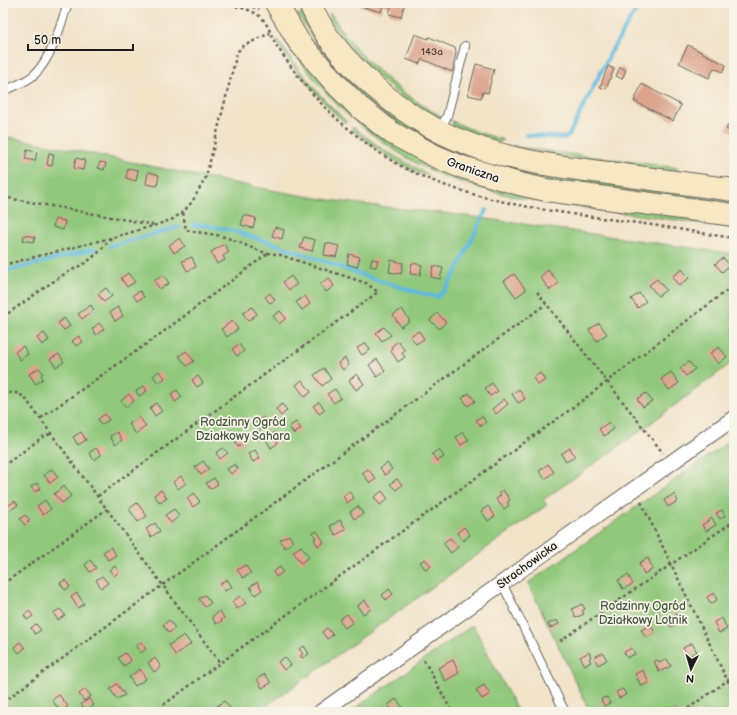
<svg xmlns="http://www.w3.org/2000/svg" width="737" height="715" font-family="'Balsamiq Sans',sans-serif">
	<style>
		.green { fill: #91c87b; stroke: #56724c }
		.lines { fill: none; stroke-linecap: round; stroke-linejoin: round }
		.stream { stroke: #5fbadd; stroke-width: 4 }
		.building { fill: #dca48d }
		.lane-casing { stroke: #676259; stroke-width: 10 }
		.street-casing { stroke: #676259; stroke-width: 17 }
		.secondary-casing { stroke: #676259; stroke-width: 24 }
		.path { stroke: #676259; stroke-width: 2.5; stroke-dasharray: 3 3; stroke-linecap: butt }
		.lane { stroke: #fff; stroke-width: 8 }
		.street { stroke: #fff; stroke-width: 15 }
		.secondary { stroke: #f7e8c3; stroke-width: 22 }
		.labels { text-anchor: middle; stroke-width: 3.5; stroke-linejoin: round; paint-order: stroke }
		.number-label { font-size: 10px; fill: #4c3e38 }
		.street-label { font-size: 12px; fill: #1c1c1c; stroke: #f7f3e8 }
		.park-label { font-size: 12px; fill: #45583d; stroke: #f7f3e8 }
	</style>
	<rect width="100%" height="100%" fill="#f7f3e8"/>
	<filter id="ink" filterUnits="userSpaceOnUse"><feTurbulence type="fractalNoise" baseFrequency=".025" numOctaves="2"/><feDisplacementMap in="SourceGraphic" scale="8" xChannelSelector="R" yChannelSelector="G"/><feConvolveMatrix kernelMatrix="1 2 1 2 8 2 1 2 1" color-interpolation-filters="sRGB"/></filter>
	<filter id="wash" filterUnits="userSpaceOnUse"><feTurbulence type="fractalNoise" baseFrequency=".012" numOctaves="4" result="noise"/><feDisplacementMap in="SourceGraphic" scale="16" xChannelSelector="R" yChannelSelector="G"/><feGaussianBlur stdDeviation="0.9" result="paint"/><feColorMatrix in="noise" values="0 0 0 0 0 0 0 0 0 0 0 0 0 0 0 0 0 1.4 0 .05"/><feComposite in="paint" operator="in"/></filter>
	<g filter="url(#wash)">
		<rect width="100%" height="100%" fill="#f2e3c9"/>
		<path class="green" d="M 304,12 L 437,139 L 734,198 L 734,206 L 553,181 L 512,173 L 449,152 L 393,121 L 362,97 L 323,54 L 298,15 Z
			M 330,13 C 358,57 395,91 441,116 L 437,119 C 428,113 417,108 408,101 C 377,79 350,51 329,20 Z
			M 285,37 L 350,110 L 350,117 C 324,93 304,67 284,39 Z
			M 278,40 C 298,70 320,97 346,121 L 345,123 C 318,98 296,71 276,41 Z
			M 363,120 L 395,144 L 734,223 L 734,228 C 690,222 646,216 601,210 C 546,203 490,195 439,174 C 408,161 382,142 356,122 Z
			M 452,121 L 477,132 L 503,140 L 499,143 L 453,127 Z
			M 353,127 L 382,149 L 429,175 C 413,177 365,140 351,129 Z
			M 3,136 C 104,155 204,179 305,196 C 361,206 417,209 473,217 L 734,254 L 734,361 L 643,429 L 543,500 L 547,505 L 258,712 L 3,712 Z
			M 513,145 L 517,147 L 679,168 L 675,173 L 590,161 L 514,148 Z
			M 734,438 L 734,712 L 590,712 L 528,583 Z
			M 473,625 L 518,712 L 350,712 Z"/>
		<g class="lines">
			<path class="stream" d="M 526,135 L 565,138 L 569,135 L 612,50 L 640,3
				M 193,225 C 214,224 239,233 259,239 C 318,257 376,283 437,297 L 444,291 L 456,272 L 486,210
				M 110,246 L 179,227
				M 3,272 L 95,249"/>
		</g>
		<g id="blocks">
			<path class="building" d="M 361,3 L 405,3 L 401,17 L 389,14 L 391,7 L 383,5 L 381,12 L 360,6 Z
				M 415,34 L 428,39 L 429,37 L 455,48 L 456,53 L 452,72 L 422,59 L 419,64 L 406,59 Z
				M 688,45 L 726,65 L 723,72 L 714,68 L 709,78 L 679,63 Z
				M 476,64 L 494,69 L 488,93 L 483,92 L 481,98 L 468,95 Z
				M 608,66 L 614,69 L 606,89 L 600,87 Z
				M 620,67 L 626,70 L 622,79 L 616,76 Z
				M 642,84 L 681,105 L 673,121 L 634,101 Z
				M 731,121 L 734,123 L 734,133 L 726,129 Z
				M 27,150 L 37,152 L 35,161 L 25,159 Z
				M 49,153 L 54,154 L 52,166 L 47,165 Z
				M 76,158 L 85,160 L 83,170 L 74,168 Z
				M 100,162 L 106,163 L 104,170 L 98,168 Z
				M 128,168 L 138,170 L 136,181 L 126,178 Z
				M 148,172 L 159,175 L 157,186 L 146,184 Z
				M 244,215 L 256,218 L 253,228 L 241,225 Z
				M 55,219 L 65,221 L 63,230 L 53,227 Z
				M 275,227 L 284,230 L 282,239 L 272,236 Z
				M 24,235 L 35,237 L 34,242 L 23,240 Z
				M 304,237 L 315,240 L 312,251 L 300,248 Z
				M 180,238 L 185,246 L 174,253 L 169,245 Z
				M 326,243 L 339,246 L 336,257 L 324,255 Z
				M 224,244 L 229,252 L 223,256 L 225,260 L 217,264 L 211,252 Z
				M 349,254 L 360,257 L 357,267 L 347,264 Z
				M 192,257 L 196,267 L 187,271 L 182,261 Z
				M 723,258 L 730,265 L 722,272 L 715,264 Z
				M 372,259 L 378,260 L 376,267 L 370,266 Z
				M 391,260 L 403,263 L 401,274 L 389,272 Z
				M 412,263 L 422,265 L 420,275 L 410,274 Z
				M 433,266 L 443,268 L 440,279 L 431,277 Z
				M 682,269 L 689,278 L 679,286 L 672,277 Z
				M 548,270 L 559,283 L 550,290 L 540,277 Z
				M 128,273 L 135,282 L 127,287 L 121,278 Z
				M 514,274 L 526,290 L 516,297 L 504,281 Z
				M 163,275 L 169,283 L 160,289 L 154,281 Z
				M 291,276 L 297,284 L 289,290 L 283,282 Z
				M 329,278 L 334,286 L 326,292 L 320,284 Z
				M 657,279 L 666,290 L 658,296 L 649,285 Z
				M 106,288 L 112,296 L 104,302 L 98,294 Z
				M 140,291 L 144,297 L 137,301 L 133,295 Z
				M 270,293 L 275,300 L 270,303 L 265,297 Z
				M 639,293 L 646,301 L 638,308 L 631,299 Z
				M 305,296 L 310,304 L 302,310 L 296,302 Z
				M 91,305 L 94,310 L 82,319 L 78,314 Z
				M 118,307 L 123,316 L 115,321 L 110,312 Z
				M 252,307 L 257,314 L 248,321 L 243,313 Z
				M 402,309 L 410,321 L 401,327 L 393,315 Z
				M 280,311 L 286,318 L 279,324 L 273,316 Z
				M 437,313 L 446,322 L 439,329 L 430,320 Z
				M 64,318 L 70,326 L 64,330 L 58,323 Z
				M 232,321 L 238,329 L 227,337 L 221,329 Z
				M 99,323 L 104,329 L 96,335 L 92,329 Z
				M 599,323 L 607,334 L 597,341 L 589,330 Z
				M 384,327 L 391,335 L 382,341 L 376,333 Z
				M 419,331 L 424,339 L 416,344 L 410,336 Z
				M 44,333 L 49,340 L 42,345 L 37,338 Z
				M 79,336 L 83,342 L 76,346 L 72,341 Z
				M 398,341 L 405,351 L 402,353 L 405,357 L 398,362 L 391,351 L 393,350 L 391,347 Z
				M 366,343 L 370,350 L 362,355 L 357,348 Z
				M 239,344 L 244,351 L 237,356 L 232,349 Z
				M 23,346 L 28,354 L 20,360 L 15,352 Z
				M 719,347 L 727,357 L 718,364 L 710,353 Z
				M 186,351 L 194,361 L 187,366 L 179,356 Z
				M 59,354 L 64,362 L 56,367 L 50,359 Z
				M 345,358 L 349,365 L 343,370 L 338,363 Z
				M 377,359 L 385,371 L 377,377 L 369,365 Z
				M 689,362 L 695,369 L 686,376 L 680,368 Z
				M 39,368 L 43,373 L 41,375 L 43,379 L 36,384 L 29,374 Z
				M 324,368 L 331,379 L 322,386 L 314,375 Z
				M 159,371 L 165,378 L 158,383 L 153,376 Z
				M 671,372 L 679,383 L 669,390 L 661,379 Z
				M 540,373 L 545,380 L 538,385 L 533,378 Z
				M 357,374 L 364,384 L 356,390 L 349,380 Z
				M 198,376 L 203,383 L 197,387 L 192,380 Z
				M 302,380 L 311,392 L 305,397 L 296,385 Z
				M 492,383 L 498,391 L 490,396 L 485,388 Z
				M 144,386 L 147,391 L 139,396 L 136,391 Z
				M 335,389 L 341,398 L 334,403 L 327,394 Z
				M 519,389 L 525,399 L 518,403 L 512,394 Z
				M 177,390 L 182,397 L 175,402 L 171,394 Z
				M 469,393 L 475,401 L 468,406 L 462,398 Z
				M 646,393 L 652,401 L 643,407 L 637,399 Z
				M 129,394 L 134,401 L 126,407 L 121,401 Z
				M 504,399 L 508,404 L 496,414 L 492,409 Z
				M 319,402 L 325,410 L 319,414 L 313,406 Z
				M 156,403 L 162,411 L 155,416 L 150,408 Z
				M 282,404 L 287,410 L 281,416 L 276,409 Z
				M 105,414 L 109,420 L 101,425 L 98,419 Z
				M 482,416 L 486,422 L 481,426 L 476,420 Z
				M 139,417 L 146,426 L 136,434 L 129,424 Z
				M 263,417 L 269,424 L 261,430 L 256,422 Z
				M 296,422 L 301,429 L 294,434 L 289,427 Z
				M 609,422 L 614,429 L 604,436 L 599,429 Z
				M 81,432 L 86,440 L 78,445 L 73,437 Z
				M 117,432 L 122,440 L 115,445 L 110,436 Z
				M 275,432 L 277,436 L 275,437 L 278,443 L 271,448 L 266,439 Z
				M 463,432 L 469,440 L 461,445 L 456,437 Z
				M 241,434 L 246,441 L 238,447 L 233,440 Z
				M 96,448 L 101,455 L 94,460 L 89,453 Z
				M 223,448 L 228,453 L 220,459 L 216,453 Z
				M 570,448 L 575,457 L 566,462 L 561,454 Z
				M 439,449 L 444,457 L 437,461 L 432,454 Z
				M 255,450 L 260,458 L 253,462 L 248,454 Z
				M 203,461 L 209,469 L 201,475 L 195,467 Z
				M 387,463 L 392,469 L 385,475 L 380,468 Z
				M 235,464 L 238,469 L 231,474 L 227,469 Z
				M 548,464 L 554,472 L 545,479 L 539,471 Z
				M 52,469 L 58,477 L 50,483 L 44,475 Z
				M 368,469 L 376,479 L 370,483 L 362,473 Z
				M 181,476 L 186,483 L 178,489 L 173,482 Z
				M 214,478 L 218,484 L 210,489 L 206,483 Z
				M 397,479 L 402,485 L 396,490 L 390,484 Z
				M 37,483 L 41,488 L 35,492 L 31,487 Z
				M 64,486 L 71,496 L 62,503 L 54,494 Z
				M 161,490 L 167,498 L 160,503 L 154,495 Z
				M 503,490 L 510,500 L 507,502 L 509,505 L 504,509 L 496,499 L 501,495 L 499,493 Z
				M 349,491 L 354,498 L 347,503 L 343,496 Z
				M 382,491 L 388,499 L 380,505 L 374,497 Z
				M 194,493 L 200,502 L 193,507 L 187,498 Z
				M 674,494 L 678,501 L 668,507 L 664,500 Z
				M 45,500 L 51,509 L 43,515 L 37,506 Z
				M 15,501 L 18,505 L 9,511 L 6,507 Z
				M 137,503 L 147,516 L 138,522 L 129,509 Z
				M 358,506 L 363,514 L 354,519 L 350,512 Z
				M 488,506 L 495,516 L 488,521 L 481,511 Z
				M 174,509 L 179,516 L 171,523 L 165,515 Z
				M 722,510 L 725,516 L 720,519 L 716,513 Z
				M 25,515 L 30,520 L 25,525 L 20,519 Z
				M 712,518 L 716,525 L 706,531 L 702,525 Z
				M 340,520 L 346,529 L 336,535 L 330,526 Z
				M 155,523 L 160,531 L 151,537 L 146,529 Z
				M 464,527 L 470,535 L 463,541 L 457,533 Z
				M 317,531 L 324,542 L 318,546 L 314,539 L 316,538 L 313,533 Z
				M 289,535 L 293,542 L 285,548 L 280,540 Z
				M 450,538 L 458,547 L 451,553 L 443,543 Z
				M 301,546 L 309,557 L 301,563 L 293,552 Z
				M 111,547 L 116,555 L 108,560 L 103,552 Z
				M 648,558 L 653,569 L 644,574 L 639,563 Z
				M 425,559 L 431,566 L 426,570 L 420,562 Z
				M 90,560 L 96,568 L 90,572 L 85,565 Z
				M 245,565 L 251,573 L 243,578 L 237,570 Z
				M 115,566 L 119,572 L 114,576 L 109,570 Z
				M 280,567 L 283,572 L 276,577 L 273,572 Z
				M 628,575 L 633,584 L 623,589 L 618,580 Z
				M 102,576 L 108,583 L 101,588 L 96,580 Z
				M 227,579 L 232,587 L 225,591 L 220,584 Z
				M 65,580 L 70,587 L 65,590 L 60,583 Z
				M 257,582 L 262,590 L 255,595 L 250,587 Z
				M 389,589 L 393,594 L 386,600 L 382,595 Z
				M 77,593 L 84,604 L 78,608 L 71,597 Z
				M 714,593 L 717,600 L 711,604 L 707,597 Z
				M 205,595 L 211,603 L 205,607 L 199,599 Z
				M 240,596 L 246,603 L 237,609 L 232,602 Z
				M 365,600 L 371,609 L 363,614 L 357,606 Z
				M 582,604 L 585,609 L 582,611 L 584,614 L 575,618 L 574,615 L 575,614 L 572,609 Z
				M 60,609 L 65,615 L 58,620 L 53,613 Z
				M 29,611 L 33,616 L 27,620 L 24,615 Z
				M 220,611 L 224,618 L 221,620 L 222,621 L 216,624 L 212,617 Z
				M 347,614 L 353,622 L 345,628 L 339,620 Z
				M 676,614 L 680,622 L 671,627 L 667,619 Z
				M 722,618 L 727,629 L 719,633 L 714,622 Z
				M 169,620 L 175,628 L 169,633 L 163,625 Z
				M 557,620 L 559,624 L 550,628 L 548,624 Z
				M 36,624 L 41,630 L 35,634 L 31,628 Z
				M 651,625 L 655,633 L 646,638 L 641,630 Z
				M 327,628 L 333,635 L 327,639 L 322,632 Z
				M 184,635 L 191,644 L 175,655 L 169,645 Z
				M 20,642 L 25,648 L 19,653 L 14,647 Z
				M 141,642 L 146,649 L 140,653 L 136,646 Z
				M 692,643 L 697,652 L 687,657 L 683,648 Z
				M 304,646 L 309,654 L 302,658 L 300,656 L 303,654 L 299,649 Z
				M 632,648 L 635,654 L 627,658 L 624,652 Z
				M 589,652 L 591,657 L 589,658 L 591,662 L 585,665 L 580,657 Z
				M 125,653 L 131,661 L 124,666 L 118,658 Z
				M 603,653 L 607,660 L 598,665 L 594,657 Z
				M 285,657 L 291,665 L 284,670 L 278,662 Z
				M 155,658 L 161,667 L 154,672 L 148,663 Z
				M 667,659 L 671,666 L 659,672 L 654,661 L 658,660 L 659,663 Z
				M 453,660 L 459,673 L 445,681 L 438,668 Z
				M 140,669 L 146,679 L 135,686 L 129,677 Z
				M 643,670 L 649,683 L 641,686 L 635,674 Z
				M 265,674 L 271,683 L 262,688 L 257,679 Z
				M 117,684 L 125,695 L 117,699 L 110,689 Z
				M 484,685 L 490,694 L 482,699 L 476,690 Z
				M 85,689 L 91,696 L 84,701 L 79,694 Z
				M 623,689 L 626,695 L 619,698 L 616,692 Z
				M 59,695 L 68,706 L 61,712 L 52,700 Z
				M 607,697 L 610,703 L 604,706 L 601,699 Z
				M 89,699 L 94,705 L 86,711 L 81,704 Z
				M 396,699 L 403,708 L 399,712 L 394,712 L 388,705 Z
				M 224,701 L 230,708 L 225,712 L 221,712 L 217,706 Z"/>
		</g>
	</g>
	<g filter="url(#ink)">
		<use href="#blocks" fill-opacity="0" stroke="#676259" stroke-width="1"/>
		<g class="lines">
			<g class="lane-casing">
				<path id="lane" d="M 3,7 L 4,3
					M 8,89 C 17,85 28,81 35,74 C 52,57 61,25 68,3
					M 440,130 L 447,116 L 465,46
					M 502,583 L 565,712"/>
			</g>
			<g class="street-casing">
				<path id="street" d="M 321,712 L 734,418"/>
			</g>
			<g class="secondary-casing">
				<path id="secondary" d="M 276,3 L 299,42 L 336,84 L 358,106 L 392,133 L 435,156 L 459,166 L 519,184 L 546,190 L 734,215
					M 309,3 C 315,14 321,27 328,37 C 365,86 417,126 474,146 C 517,162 563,167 608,173 C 650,179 692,184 734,190"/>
			</g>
			<path class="path" d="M 224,3 C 235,7 249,8 258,15 C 269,22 271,38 278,48 C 299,79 321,107 350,130 C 370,147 391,162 415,173 C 486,206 568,213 645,224 C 675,228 704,234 734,238
				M 241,3 L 259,9
				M 3,197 L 154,225
				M 3,265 L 111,238 L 156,225 L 173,219 L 183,212 L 192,202 L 206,177 L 237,53 L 241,47 L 270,33
				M 537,292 L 663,453
				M 3,317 L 61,276 L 87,262 L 99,252 L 111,238
				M 3,395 C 11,391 18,392 25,398 L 220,663
				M 41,418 L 159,335 L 267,254
				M 3,466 L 43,437 L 51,434
				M 98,496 L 378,292 L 366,283 L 277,254 C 257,254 240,240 220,236 C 209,233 198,233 186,230 L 183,212
				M 641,502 L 734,694
				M 3,584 L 107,509
				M 560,641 L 734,521
				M 424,660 L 452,712
				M 3,702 L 546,304
				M 154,712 L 220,663 L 571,409 L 734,285
				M 683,712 L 734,676"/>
			<use href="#lane" class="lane"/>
			<use href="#street" class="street"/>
			<use href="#secondary" class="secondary"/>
		</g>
	</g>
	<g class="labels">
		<g class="number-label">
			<text x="432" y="55">143a</text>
		</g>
		<g class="street-label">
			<text transform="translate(473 170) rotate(19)" y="4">Graniczna</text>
			<text transform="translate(527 565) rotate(-36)" y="4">Strachowicka</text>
		</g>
		<g class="park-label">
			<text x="243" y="426">Rodzinny Ogród<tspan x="243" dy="14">Działkowy Sahara</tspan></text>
			<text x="643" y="610">Rodzinny Ogród<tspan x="643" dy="14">Działkowy Lotnik</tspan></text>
		</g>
	</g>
	<rect width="737" height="715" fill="none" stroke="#f7f3e8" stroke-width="16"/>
	<g transform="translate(691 669) rotate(185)" stroke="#f7f3e8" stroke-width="3" paint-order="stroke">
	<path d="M0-3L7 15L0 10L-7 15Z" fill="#1c1c1c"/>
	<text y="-6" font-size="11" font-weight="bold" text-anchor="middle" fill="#1c1c1c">N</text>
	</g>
	<path d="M28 44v6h105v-6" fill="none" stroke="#1c1c1c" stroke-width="2"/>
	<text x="34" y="44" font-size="12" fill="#1c1c1c" stroke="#f7f3e8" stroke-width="3" paint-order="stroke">50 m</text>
</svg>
